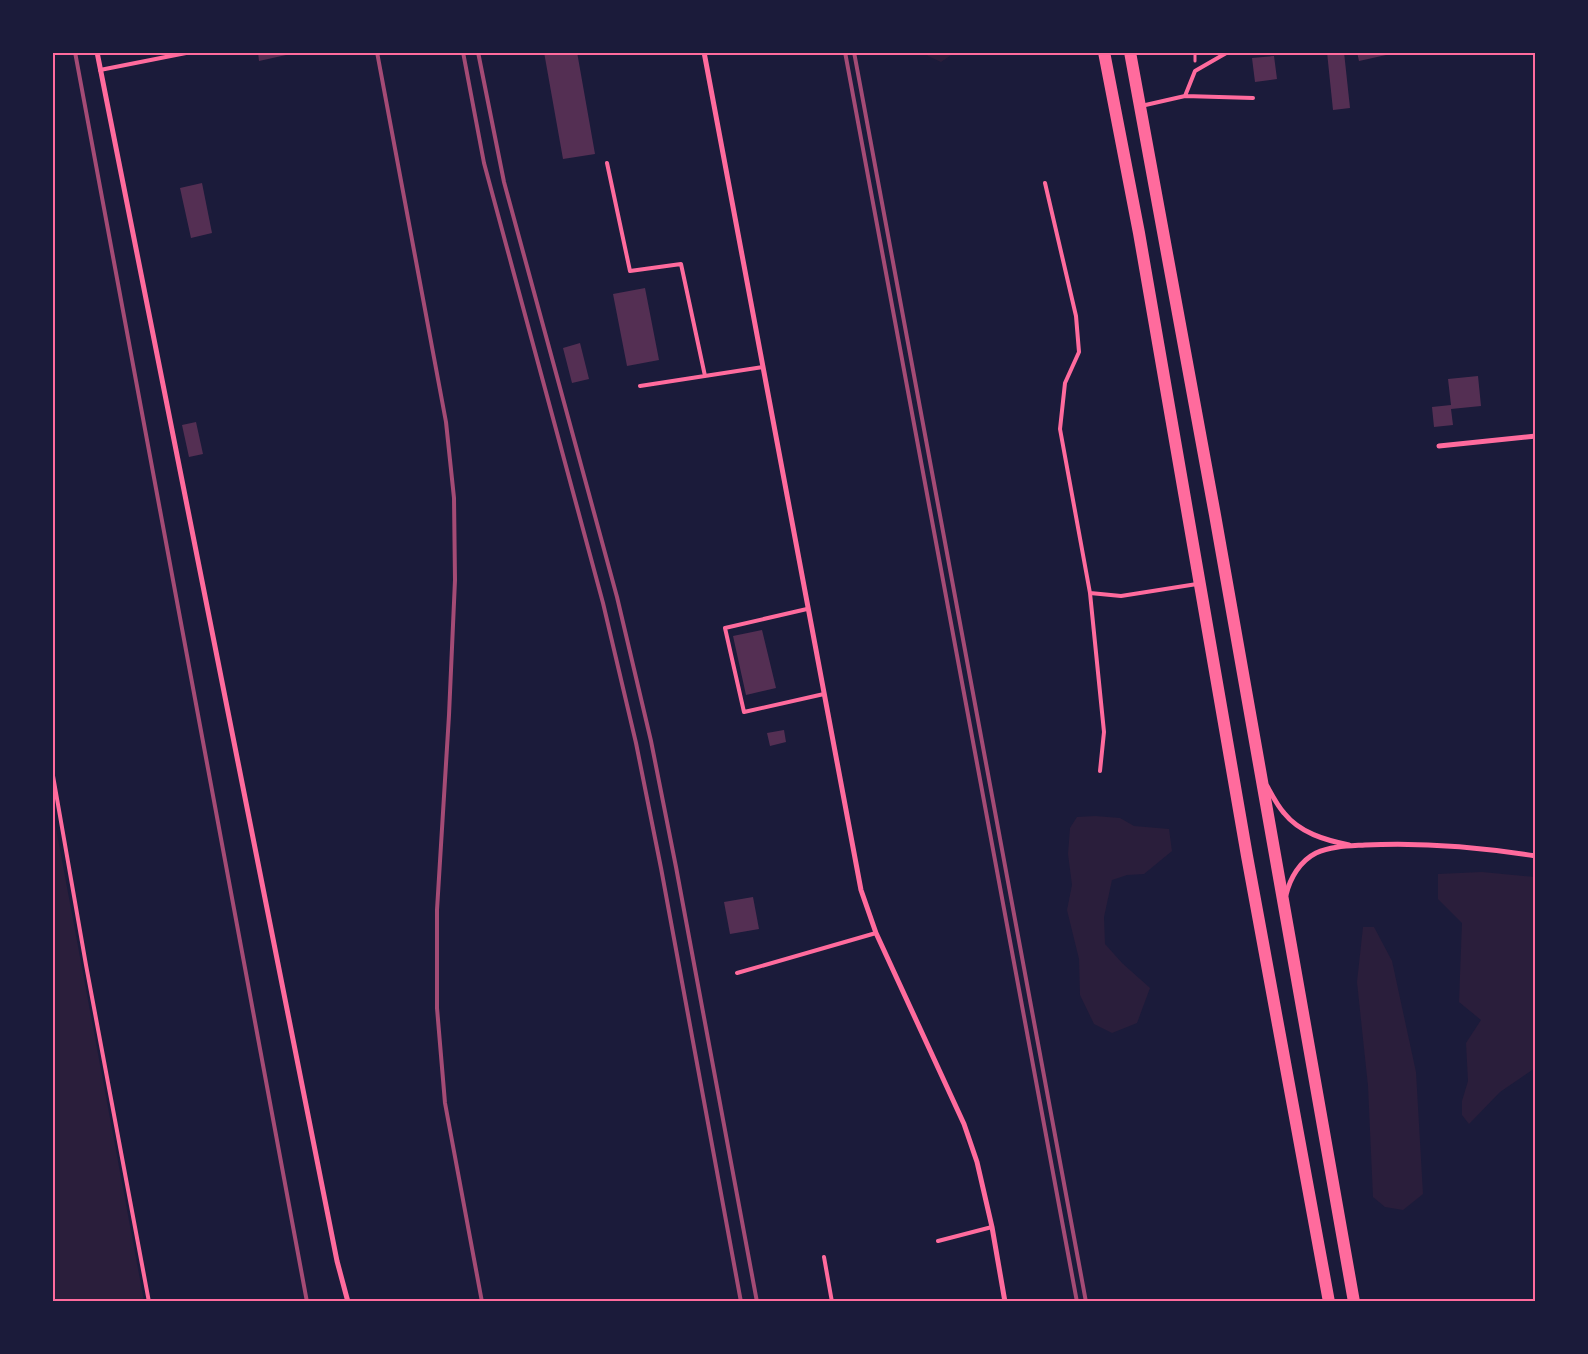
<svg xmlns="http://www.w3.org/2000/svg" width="1588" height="1354" font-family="'DM Sans',sans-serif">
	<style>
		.green { fill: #2a1e3b }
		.building { fill: #542f53 }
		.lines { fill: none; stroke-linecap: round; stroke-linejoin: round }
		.path { stroke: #ff6b9d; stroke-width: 3 }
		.service { stroke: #ff6b9d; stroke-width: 4 }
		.minor { stroke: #ff6b9d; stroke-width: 5 }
		.primary { stroke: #ff6b9d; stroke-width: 12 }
		.rail { stroke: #a44b75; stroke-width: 4 }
		.neatline { fill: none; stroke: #ff6b9d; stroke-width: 2 }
	</style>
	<rect width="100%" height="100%" fill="#1b1b3a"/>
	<path class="green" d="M 926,53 L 954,53 L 941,62 L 928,56 Z
		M 53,812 L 144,1301 L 53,1301 Z
		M 1095,816 L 1120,818 L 1134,826 L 1169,829 L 1172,851 L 1144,874 L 1127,875 L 1112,880 L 1104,917 L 1105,944 L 1122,963 L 1150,988 L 1137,1023 L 1112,1033 L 1094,1024 L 1080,995 L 1079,959 L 1067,910 L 1072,885 L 1068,854 L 1070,828 L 1077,817 Z
		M 1482,872 L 1535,877 L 1535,1068 L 1500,1092 L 1469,1124 L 1462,1115 L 1462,1101 L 1468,1081 L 1466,1043 L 1481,1020 L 1459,1002 L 1462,923 L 1438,899 L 1438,874 Z
		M 1363,927 L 1374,927 L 1392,961 L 1416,1072 L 1423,1194 L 1403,1210 L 1385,1207 L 1373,1197 L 1368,1086 L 1357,982 Z"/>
	<path class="building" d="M 258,52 L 285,52 L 286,55 L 259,61 Z
		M 544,52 L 577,52 L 595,154 L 563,159 Z
		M 1327,52 L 1344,52 L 1350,108 L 1333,110 Z
		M 1357,52 L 1395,52 L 1395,53 L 1359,61 Z
		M 1274,56 L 1277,79 L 1255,82 L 1252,58 Z
		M 202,183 L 212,233 L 191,238 L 180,188 Z
		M 645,288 L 659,360 L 627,366 L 613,294 Z
		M 580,343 L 589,379 L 572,383 L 563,348 Z
		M 1478,376 L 1481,406 L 1451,409 L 1453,425 L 1434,427 L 1432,407 L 1451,405 L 1448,379 Z
		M 196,422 L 203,454 L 189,457 L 182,425 Z
		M 762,630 L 776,688 L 746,695 L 733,636 Z
		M 784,730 L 786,742 L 770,746 L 767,733 Z
		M 753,897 L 759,929 L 730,934 L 724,902 Z"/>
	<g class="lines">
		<path class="path" d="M 1195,61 L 1195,52"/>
		<path class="service" d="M 100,70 L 191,52
			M 1185,96 L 1195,71 L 1228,52
			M 1141,106 L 1185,96 L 1253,98
			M 607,163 L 630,271 L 681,264 L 705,376
			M 1045,183 L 1076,316 L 1079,352 L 1065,383 L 1060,429 L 1090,593 L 1104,732 L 1100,771
			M 640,386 L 763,367
			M 1090,593 L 1121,596 L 1197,584
			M 807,609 L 725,628 L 744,712 L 824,694
			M 52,770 L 86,965 L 149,1302
			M 737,973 L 876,933
			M 938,1241 L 992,1227
			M 824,1257 L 832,1302"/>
		<path class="minor" d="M 97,52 L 337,1261 L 348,1302
			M 704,52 L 861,890 L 876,933 L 964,1124 L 977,1162 L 992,1227 L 1005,1302
			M 1439,446 L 1536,436
			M 1267,786 C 1272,795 1277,805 1284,813 C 1300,833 1325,840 1349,845
			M 1286,895 C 1290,878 1300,861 1316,853 C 1331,846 1349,846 1365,845 C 1422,842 1479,847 1536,856"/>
		<path class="primary" d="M 1104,52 L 1139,233 L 1247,856 L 1329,1302
			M 1130,52 L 1215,515 L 1354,1302"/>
		<path class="rail" d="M 75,52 L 307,1302
			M 377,52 L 446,422 L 454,498 L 455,580 L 449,715 L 437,910 L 437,1008 L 445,1103 L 482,1302
			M 463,52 L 484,163 L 603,603 L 636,743 L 661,868 L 741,1302
			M 478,52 L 504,182 L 617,597 L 651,741 L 676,867 L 757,1302
			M 845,52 L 1077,1302
			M 854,52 L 1086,1302"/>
	</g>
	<rect width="1588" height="1354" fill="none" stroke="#1b1b3a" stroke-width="108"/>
	<rect x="54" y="54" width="1480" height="1246" class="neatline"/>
</svg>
